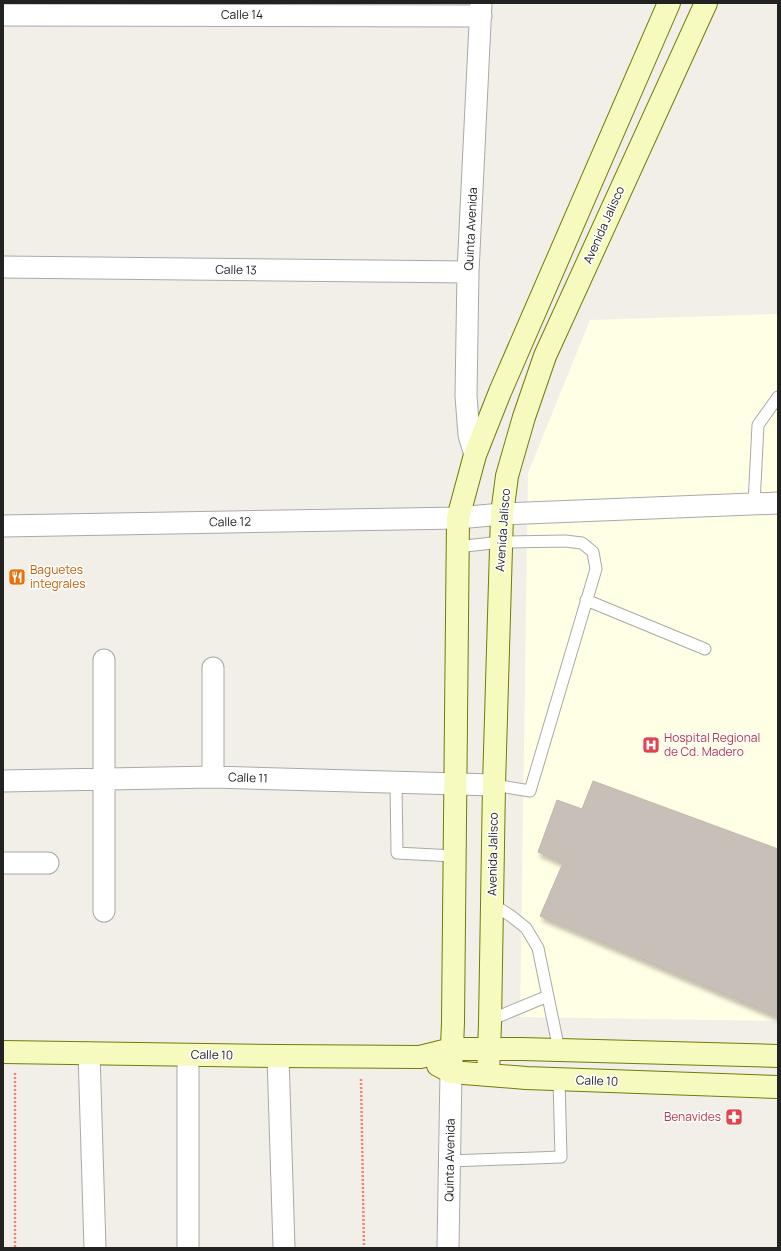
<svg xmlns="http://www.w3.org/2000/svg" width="781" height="1251" font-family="Manrope,sans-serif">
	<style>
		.education { fill: #ffffe5 }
		.building { fill: #c7bfb8; stroke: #c4b6ab; filter: url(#shadow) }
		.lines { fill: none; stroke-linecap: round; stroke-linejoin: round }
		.service-casing { stroke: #a9a9a9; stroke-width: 13 }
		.minor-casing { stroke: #a9a9a9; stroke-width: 23 }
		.secondary-casing { stroke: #707d05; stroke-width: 24 }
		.path { stroke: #fa8072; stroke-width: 2.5; stroke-dasharray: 2 2; stroke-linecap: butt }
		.service { stroke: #fff; stroke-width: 11 }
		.minor { stroke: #fff; stroke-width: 21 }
		.secondary { stroke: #f7fabf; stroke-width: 22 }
		.labels { text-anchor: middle; stroke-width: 3; stroke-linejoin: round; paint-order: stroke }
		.street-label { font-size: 12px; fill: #222; stroke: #fff }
		.food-label { font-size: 12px; fill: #c56008; stroke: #fff; text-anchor: start }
		.health-label { font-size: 12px; fill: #be3a42; stroke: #fff; text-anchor: start }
	</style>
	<defs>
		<filter id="shadow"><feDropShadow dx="2.5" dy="4.5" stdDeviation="2" flood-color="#0004"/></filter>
	</defs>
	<rect width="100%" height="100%" fill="#f2efe9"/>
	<path class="education" d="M 778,314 L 778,1021 L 520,1017 L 528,473 L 590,320 Z"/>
	<path class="building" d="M 593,781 L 778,849 L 778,1017 L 540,916 L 563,863 L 538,852 L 557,800 L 582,809 Z"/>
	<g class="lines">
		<g class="service-casing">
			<path id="service" d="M 754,504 L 758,425 L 778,397
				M 457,547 L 501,542 L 565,541 L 582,543 L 593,552 L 596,569 L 530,791 L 494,785
				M 586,600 L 705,649
				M 396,782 L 397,853 L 454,856
				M 492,904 L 511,916 L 526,928 L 538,948 L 559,1050
				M 490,1020 L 548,996
				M 449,1161 L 561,1157 L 559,1079"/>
		</g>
		<g class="minor-casing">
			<path id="minor" d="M 3,15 L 481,16
				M 3,267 L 468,272
				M 475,455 L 469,435 L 466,396 L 468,272 L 481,3
				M 3,526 L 458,518 L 502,514 L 778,503
				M 104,660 L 104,911
				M 213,777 L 213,668
				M 3,781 L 213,777 L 494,785
				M 3,863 L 48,863
				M 89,1053 L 95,1248
				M 188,1055 L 188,1248
				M 278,1056 L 284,1248
				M 448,1248 L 451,1072"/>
		</g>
		<g class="secondary-casing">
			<path id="secondary" d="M 3,1052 L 278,1056 L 420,1057 L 452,1049 L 522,1049 L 778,1056
				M 438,1065 L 451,1072 L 526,1078 L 778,1087
				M 451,1072 L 453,1022 L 458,518 L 475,455 L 500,392 L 669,3
				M 488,1075 L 490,1024 L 494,785 L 502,514 L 507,476 L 524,417 L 545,356 L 706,3"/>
		</g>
		<path class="path" d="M 15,1073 L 15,1248
			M 361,1079 L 364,1248"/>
		<use href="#service" class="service"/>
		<use href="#minor" class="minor"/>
		<use href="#secondary" class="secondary"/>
	</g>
	<defs>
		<g id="restaurant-square" transform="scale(0.9)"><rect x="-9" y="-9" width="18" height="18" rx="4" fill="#e8710a" stroke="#fff"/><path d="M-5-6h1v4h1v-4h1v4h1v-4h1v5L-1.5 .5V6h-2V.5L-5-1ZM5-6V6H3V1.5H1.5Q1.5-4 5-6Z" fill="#fff"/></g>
		<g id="hospital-square" transform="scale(0.9)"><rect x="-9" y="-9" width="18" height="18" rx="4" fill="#e0444e" stroke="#fff"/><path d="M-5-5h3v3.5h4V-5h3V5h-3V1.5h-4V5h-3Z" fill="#fff"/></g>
		<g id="pharmacy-square" transform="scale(0.9)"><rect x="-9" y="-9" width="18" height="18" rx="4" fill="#e0444e" stroke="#fff"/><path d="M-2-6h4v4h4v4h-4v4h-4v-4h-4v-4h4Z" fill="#fff"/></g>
	</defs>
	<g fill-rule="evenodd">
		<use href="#restaurant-square" x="17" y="577"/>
		<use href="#hospital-square" x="651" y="745"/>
		<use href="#pharmacy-square" x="734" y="1117"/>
	</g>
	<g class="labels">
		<g class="street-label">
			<text x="242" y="19">Calle 14</text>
			<text transform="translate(604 225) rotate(-66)" y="4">Avenida Jalisco</text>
			<text transform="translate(471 229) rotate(-87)" y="4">Quinta Avenida</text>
			<text transform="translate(236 270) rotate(1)" y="4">Calle 13</text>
			<text transform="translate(230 522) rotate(-1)" y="4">Calle 12</text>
			<text transform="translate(503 530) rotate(-86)" y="4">Avenida Jalisco</text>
			<text transform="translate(248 778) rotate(2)" y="4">Calle 11</text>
			<text transform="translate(493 854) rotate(-89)" y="4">Avenida Jalisco</text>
			<text transform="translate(212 1055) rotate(1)" y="4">Calle 10</text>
			<text transform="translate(597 1081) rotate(2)" y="4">Calle 10</text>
			<text transform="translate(450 1160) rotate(-89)" y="4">Quinta Avenida</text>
		</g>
		<g class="food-label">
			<text x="30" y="574">Baguetes<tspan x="30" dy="14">integrales</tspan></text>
		</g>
		<g class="health-label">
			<text x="664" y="742">Hospital Regional<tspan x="664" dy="14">de Cd. Madero</tspan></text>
			<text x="721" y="1121" text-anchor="end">Benavides</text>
		</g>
	</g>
	<rect width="781" height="1251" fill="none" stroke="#222222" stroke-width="8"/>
</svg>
